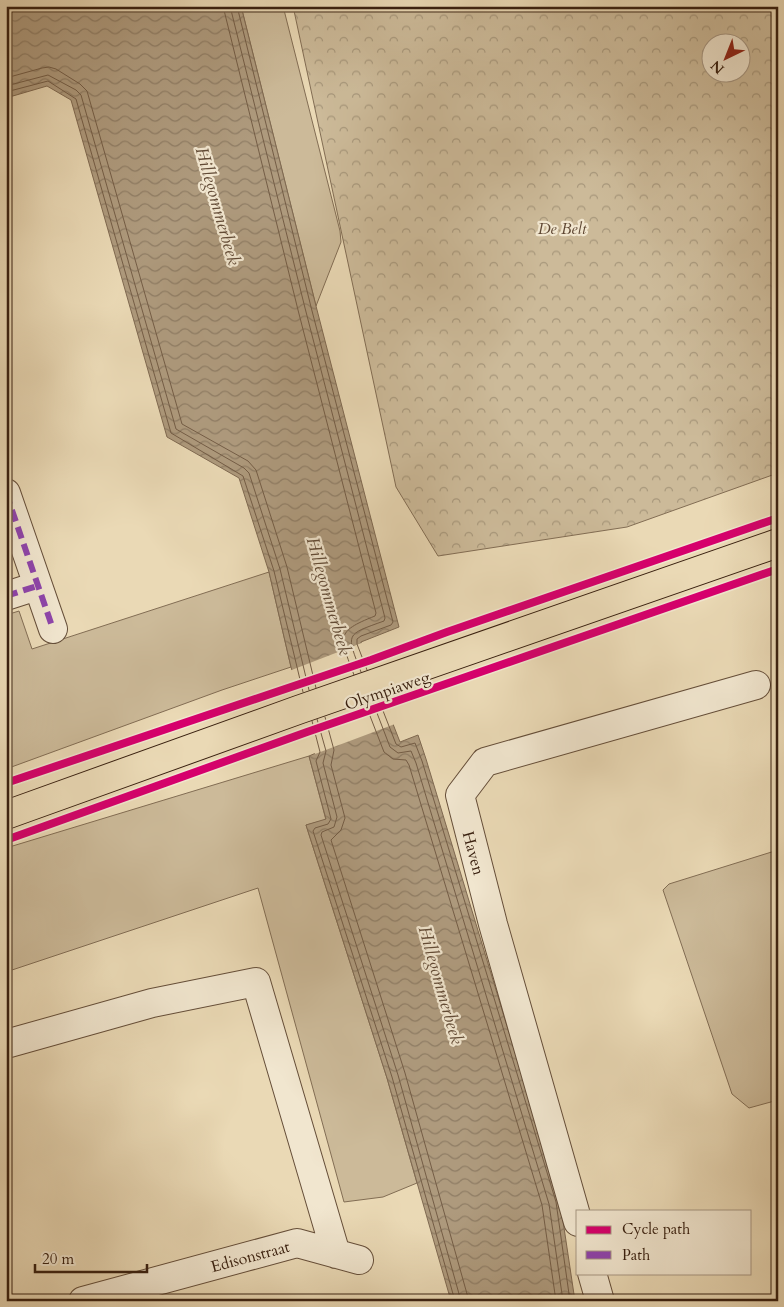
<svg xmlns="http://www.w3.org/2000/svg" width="784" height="1307" font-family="Cardo,serif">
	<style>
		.grass { fill: #ccba99; stroke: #826d54 }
		.park { fill: url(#park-crowns); stroke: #826d54; fill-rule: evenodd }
		.water { fill: url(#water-waves); stroke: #7f6951 }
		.pier { fill: #ead9b5 }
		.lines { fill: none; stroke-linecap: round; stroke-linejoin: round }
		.shore { stroke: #745d46; stroke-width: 1 }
		.minor-casing { stroke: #654e39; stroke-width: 30 }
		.major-casing { stroke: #392010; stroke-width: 30 }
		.minor { stroke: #f1e6cf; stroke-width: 28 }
		.major { stroke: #ead9b5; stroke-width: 28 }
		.quiet { stroke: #8e44ad; stroke-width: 6; stroke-dasharray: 12 6; stroke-linecap: butt }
		.cycleway-casing { stroke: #f1e6cf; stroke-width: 11 }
		.cycleway { stroke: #d6006c; stroke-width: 8 }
		.labels { text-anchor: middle; stroke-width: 4.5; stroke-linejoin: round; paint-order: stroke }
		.park-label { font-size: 16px; font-style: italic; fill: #5e4632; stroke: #f1e6cf }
		.street-label { font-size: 16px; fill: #392010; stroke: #f1e6cf }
		.water-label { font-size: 18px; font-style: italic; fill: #624b36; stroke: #f1e6cf }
	</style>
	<defs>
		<pattern id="park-crowns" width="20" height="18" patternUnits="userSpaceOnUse" patternTransform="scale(1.25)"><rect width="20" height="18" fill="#ccba99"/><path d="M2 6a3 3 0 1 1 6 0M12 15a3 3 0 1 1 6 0" fill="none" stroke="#a7977b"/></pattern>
		<pattern id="water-waves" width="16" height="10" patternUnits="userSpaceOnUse" patternTransform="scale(1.25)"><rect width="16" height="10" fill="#ae9a7d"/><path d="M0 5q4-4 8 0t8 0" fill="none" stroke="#8f7d65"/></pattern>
	</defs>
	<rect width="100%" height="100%" fill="#ead9b5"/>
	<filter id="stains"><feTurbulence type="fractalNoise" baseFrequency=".004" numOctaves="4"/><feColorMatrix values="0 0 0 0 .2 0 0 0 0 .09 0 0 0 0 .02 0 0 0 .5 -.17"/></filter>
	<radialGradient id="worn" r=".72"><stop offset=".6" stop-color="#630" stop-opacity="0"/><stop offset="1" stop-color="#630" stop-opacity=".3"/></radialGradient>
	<path class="grass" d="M 241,6 L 283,6 L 340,231 L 341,242 L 316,306 Z
		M 269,572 L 291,667 L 222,690 L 6,769 L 6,639 L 8,639 L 6,615 L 19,611 L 32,649 Z
		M 309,756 L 326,820 L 306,825 L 387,1078 L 417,1183 L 383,1197 L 344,1202 L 258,888 L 6,972 L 6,848 Z
		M 778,850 L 778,1100 L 749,1108 L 732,1094 L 663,890 L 669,884 Z"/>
	<path class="park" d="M 293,6 L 778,6 L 778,473 L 627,527 L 438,556 L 396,487 ZM 712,42 L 742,42 L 742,72 L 712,72 Z"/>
	<path class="water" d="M 6,6 L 241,6 L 316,306 L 399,627 L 361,642 L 400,742 L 418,735 L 426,759 L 560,1201 L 575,1301 L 451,1301 L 387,1078 L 306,825 L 326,819 L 309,756 L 316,753 L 291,667 L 269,572 L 239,478 L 167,437 L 71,100 L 47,86 L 6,98 Z"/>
	<path class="pier" d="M 364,642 L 395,724 L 315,754 L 306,728 L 289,671 Z"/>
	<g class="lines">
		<path class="shore" d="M 223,6 L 298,310 L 376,613 L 375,616 C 334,632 340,637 354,675
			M 230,6 L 305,308 L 385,618 L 384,621 C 345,635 346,633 361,672
			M 237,6 L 311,307 L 393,622 L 391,625 L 361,636 L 357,639 L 357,644 L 367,670
			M 6,78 L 42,68 L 49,67 L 56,69 L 80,84 L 87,91 L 182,424 L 248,461 L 256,470 L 287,567 L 316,688
			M 6,86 L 48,75 L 76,90 L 81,95 L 176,429 L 244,468 L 249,473 L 280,569 L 309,690
			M 6,92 L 48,81 L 76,99 L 171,433 L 243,476 L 274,571 L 303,692
			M 378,698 L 396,744 L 401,747 L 415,743 L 422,761 L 556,1202 L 570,1301
			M 372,700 L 390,747 L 398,753 L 411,751 L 416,763 L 549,1204 L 563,1301
			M 365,703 L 384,752 L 393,759 L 406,760 L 409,765 L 542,1205 L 556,1301
			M 325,717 L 334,750 L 331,765 L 345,818 L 341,830 L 331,840 L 405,1073 L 469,1301
			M 317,719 L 326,751 L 323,763 L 337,817 L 334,827 L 322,832 L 321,835 L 398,1075 L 461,1301
			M 312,721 L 320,752 L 316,761 L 331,819 L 328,824 L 315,828 L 313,831 L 392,1077 L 455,1301"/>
		<g class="minor-casing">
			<path id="minor" d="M 6,493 L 53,629
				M 6,596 L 37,586
				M 6,1044 L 152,1003 L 256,982 L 336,1254
				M 578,1222 L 493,924 L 460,795 L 485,762 L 756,685
				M 592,1273 L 600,1301
				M 83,1301 L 297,1243 L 359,1260"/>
		</g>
		<g class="major-casing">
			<path id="major" d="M 6,815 L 298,710 L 778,543"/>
		</g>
		<use href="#minor" class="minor"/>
		<use href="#major" class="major"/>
		<path class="quiet" d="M 6,493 L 53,629
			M 6,596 L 37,586"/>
		<g class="cycleway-casing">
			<path id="cycleway" d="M 6,783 L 371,660 L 447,632 L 778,518
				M 6,840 L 307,732 L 778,569"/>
		</g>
		<use href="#cycleway" class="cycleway"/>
	</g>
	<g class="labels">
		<g class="park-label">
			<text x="562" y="234">De Belt</text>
		</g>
		<g class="street-label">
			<text transform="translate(387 690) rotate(-19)" y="6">Olympiaweg</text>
			<text transform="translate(474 853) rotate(75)" y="6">Haven</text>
			<text transform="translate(250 1256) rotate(-15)" y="6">Edisonstraat</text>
		</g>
		<g class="water-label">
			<text transform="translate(218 206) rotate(74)" y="6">Hillegommerbeek</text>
			<text transform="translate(329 596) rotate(74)" y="6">Hillegommerbeek</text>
			<text transform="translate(441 985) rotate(74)" y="6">Hillegommerbeek</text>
		</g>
	</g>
	<rect width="784" height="1307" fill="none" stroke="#ead9b5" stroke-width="25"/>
	<rect x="8" y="8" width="769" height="1292" fill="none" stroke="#392010" stroke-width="2.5"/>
	<rect x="12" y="12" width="759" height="1282" fill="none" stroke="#392010"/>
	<rect x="576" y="1210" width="175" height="65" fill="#f1e6cf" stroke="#a79783"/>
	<rect x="586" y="1226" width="25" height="8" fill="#d6006c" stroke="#a79783"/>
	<text x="622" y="1234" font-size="15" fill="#392010">Cycle path</text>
	<rect x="586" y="1251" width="25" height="8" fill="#8e44ad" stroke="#a79783"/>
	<text x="622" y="1260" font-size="15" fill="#392010">Path</text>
	<g transform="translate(726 58) rotate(223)"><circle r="24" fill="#f1e6cf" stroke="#a79783"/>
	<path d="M0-4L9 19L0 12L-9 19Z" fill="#8f2418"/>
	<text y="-8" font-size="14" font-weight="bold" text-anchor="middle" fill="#392010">N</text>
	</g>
	<path d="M35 1264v8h112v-8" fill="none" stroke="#392010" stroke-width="2.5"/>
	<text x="42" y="1264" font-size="15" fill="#392010" stroke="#f1e6cf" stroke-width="4" paint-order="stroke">20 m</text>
	<rect width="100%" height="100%" filter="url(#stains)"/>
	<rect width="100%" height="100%" fill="url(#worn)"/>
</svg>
